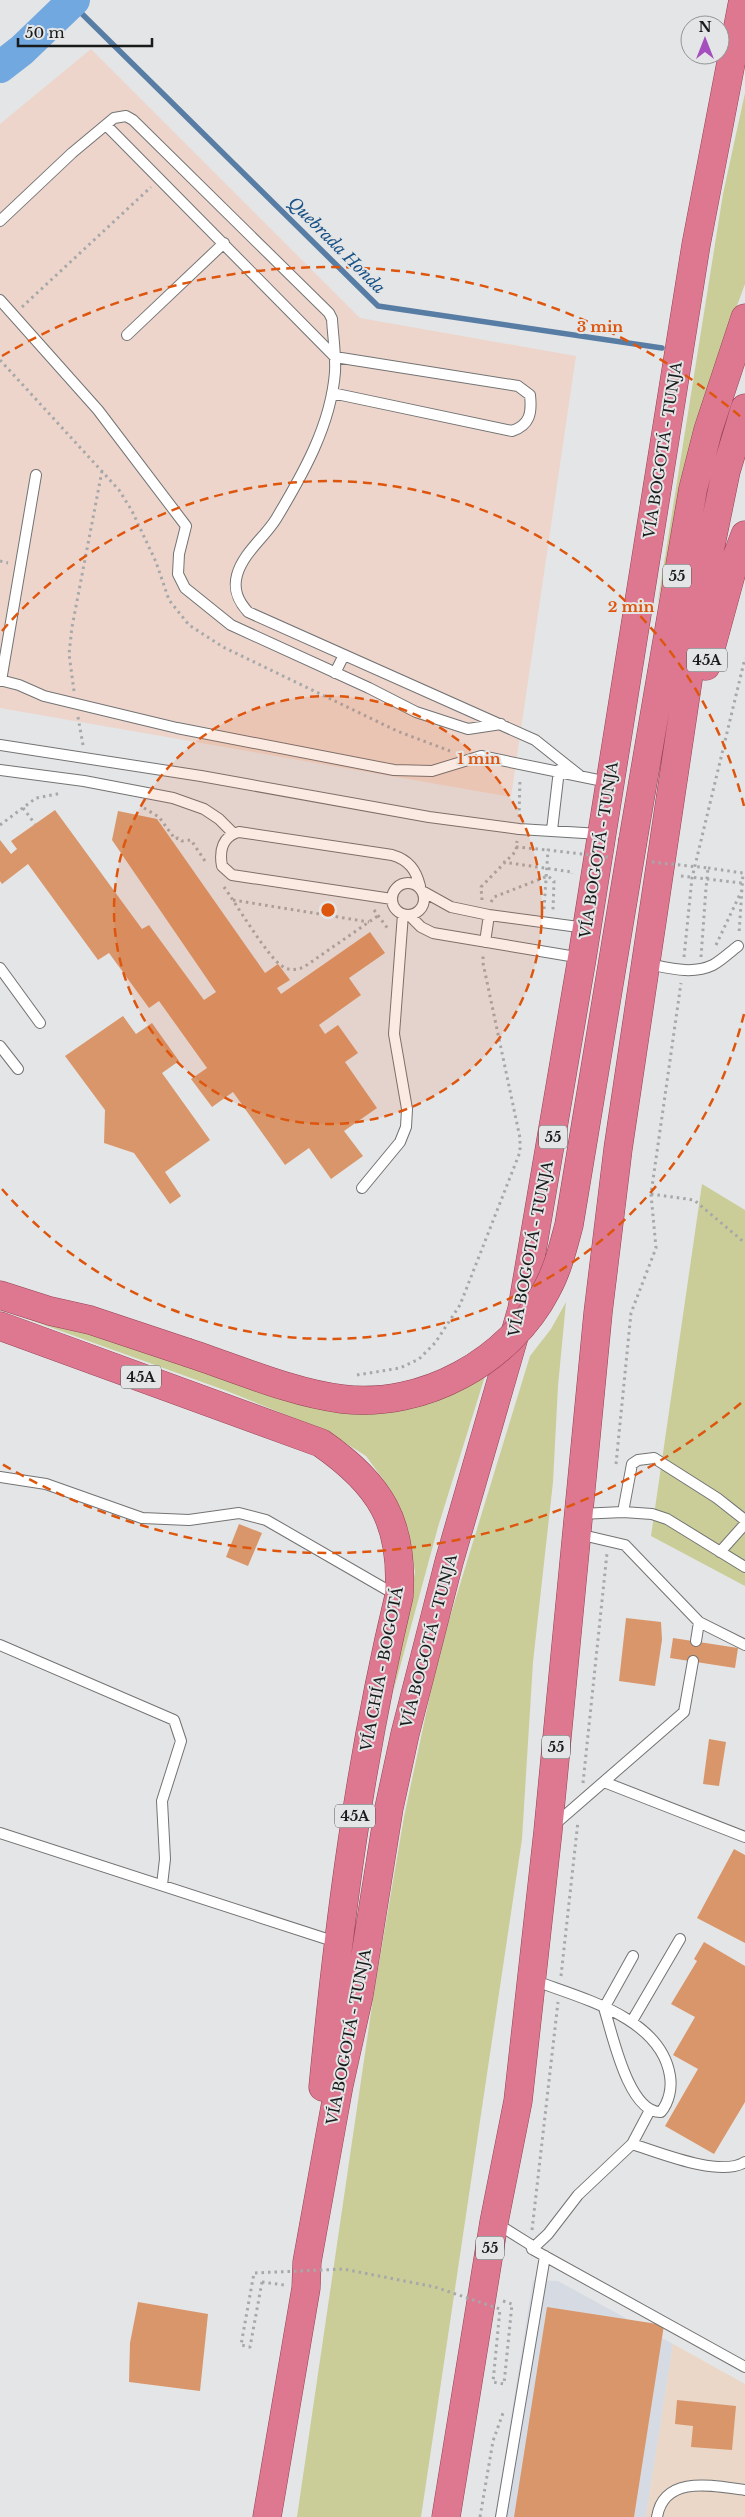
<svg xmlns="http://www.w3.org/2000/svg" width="745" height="2517" font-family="'Libre Baskerville',serif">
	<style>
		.built { fill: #d6dbe3 }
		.industrial { fill: #ead7c7 }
		.education { fill: #edd5cb }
		.green { fill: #cacd98 }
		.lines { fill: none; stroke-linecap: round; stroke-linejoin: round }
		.stream { stroke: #577da5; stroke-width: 5.5 }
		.river { stroke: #71a8e0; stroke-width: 32 }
		.building { fill: #d9966a }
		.service-casing { stroke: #737374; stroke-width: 12 }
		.trunk-casing { stroke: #944255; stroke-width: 29 }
		.path { stroke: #a7a8a9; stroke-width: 3; stroke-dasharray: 2.5 4; stroke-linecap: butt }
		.service { stroke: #fff; stroke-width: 10 }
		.trunk { stroke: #de7890; stroke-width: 28 }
		.trunk-bridge-casing { stroke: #944255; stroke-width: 29; stroke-linecap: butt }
		.path-bridge { stroke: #a7a8a9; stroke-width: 3; stroke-dasharray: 2.5 4; stroke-linecap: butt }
		.trunk-bridge { stroke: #de7890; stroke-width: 28 }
		.ring { fill: none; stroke: #de560d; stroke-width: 2.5; stroke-dasharray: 9 6 }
		.labels { text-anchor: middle; stroke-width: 4; stroke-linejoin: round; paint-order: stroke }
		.shield { fill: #e4e5e6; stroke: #565757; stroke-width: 1 }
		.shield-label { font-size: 14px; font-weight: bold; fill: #191a1a }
		.street-label { font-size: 15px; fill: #191a1a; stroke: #e4e5e6 }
		.water-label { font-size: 16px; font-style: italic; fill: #175185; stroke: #e4e5e6 }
		.centre { fill: #de560d; stroke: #e4e5e6; stroke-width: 2.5 }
		.ring-label { font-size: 15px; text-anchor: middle; font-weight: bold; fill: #de560d; stroke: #e4e5e6; stroke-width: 4; stroke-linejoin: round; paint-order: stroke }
	</style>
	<rect width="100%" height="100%" fill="#e4e5e6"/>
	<path class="built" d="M 533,2280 L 558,2281 L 673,2344 L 646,2517 L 495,2517 Z"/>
	<path class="industrial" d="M 673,2344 L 745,2384 L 745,2517 L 646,2517 Z"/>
	<path class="education" d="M 91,49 L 360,318 L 576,356 L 511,797 L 0,708 L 0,124 Z"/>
	<path class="green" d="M 745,93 L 745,284 L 719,354 L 695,438 L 657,607 L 723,194 Z
		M 702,1184 L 745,1210 L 745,1586 L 651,1536 Z
		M 0,1300 L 311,1401 L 450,1392 L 485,1376 L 438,1527 L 393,1693 L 415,1572 L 408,1529 L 391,1490 L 366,1456 L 328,1432 L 227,1391 L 0,1309 Z
		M 566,1302 L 558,1386 L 553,1482 L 533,1662 L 522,1839 L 421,2517 L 297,2517 L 374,1992 L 404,1817 L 439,1653 L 530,1356 L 551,1329 Z"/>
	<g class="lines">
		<path class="stream" d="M 71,3 L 378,306 L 662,348"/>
		<path class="river" d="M 0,67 L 22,50 L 74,0"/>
	</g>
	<path class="building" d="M 55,810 L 142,929 L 149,925 L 204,1000 L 216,992 L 112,840 L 118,811 L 157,819 L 265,973 L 278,964 L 290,980 L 277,988 L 281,994 L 370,932 L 385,953 L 349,978 L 361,995 L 319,1025 L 325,1034 L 338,1025 L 358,1053 L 345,1062 L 377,1108 L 344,1131 L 363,1156 L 331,1179 L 309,1148 L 285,1165 L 233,1092 L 212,1107 L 191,1079 L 207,1068 L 159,1001 L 149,1008 L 109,953 L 98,960 L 28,864 L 2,884 L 0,881 L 0,840 L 11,854 L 17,849 L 11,841 Z
		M 123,1016 L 136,1034 L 152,1023 L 179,1061 L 162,1073 L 210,1140 L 165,1172 L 181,1196 L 170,1204 L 134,1153 L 104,1143 L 105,1110 L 65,1056 Z
		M 239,1524 L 262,1533 L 248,1566 L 226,1557 Z
		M 626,1618 L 661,1622 L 662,1640 L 655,1686 L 619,1681 Z
		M 673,1638 L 738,1648 L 735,1668 L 670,1658 Z
		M 709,1739 L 726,1742 L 719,1786 L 703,1784 Z
		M 734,1849 L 745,1855 L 745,1943 L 697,1918 Z
		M 704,1942 L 745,1966 L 745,2102 L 714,2154 L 665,2126 L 698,2069 L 673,2055 L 695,2017 L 671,2004 L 697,1961 L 694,1959 Z
		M 138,2302 L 208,2314 L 200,2391 L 129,2382 L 130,2343 Z
		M 547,2307 L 664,2325 L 634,2517 L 514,2517 Z
		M 677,2400 L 736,2406 L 732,2450 L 691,2447 L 693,2426 L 675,2424 Z"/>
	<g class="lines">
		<g class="service-casing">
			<path id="service" d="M 106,125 L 335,357 L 518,386 L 530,395 C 532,413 530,425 512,431 L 332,393
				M 0,221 L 72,153 L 114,118 L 126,116 L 133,120 L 329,313 L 332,319 C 333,337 336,355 335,372 C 331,425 303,474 276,519 C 265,537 243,553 237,575 C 233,590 238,601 248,612 L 535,740 L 579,775
				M 0,300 L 98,410 L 186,526 L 179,554 L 178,574 L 185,588 L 231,625 L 369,688 L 416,712 L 468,729 L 501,724
				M 127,335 L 224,243
				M 335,673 L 344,655
				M 0,680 L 19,685 L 44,696 L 177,728 L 394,770 L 432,771 L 481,756 L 608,782
				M 1,681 L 36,475
				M 0,745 L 201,776 L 429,817 L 519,829 L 600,834
				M 0,770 L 84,781 L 173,798 L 204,809 L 219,819 L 233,833
				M 552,830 L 559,770
				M392 899a16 16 0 1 1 32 0a16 16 0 1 1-32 0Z
				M 424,892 L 451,907 L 489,915 L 586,928
				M 392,899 L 232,875 L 222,866 C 219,850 223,836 239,832 L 392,855 C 409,860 416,870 420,886
				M 409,915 L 421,927 L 433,933 L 582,958
				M 485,942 L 489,915
				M 648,964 C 669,968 692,975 713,965 C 722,960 730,952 738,946
				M 0,968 L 40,1023
				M 0,1046 L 18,1069
				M 362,1188 L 400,1142 L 406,1127 L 407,1109 L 394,1034 L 403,914
				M 0,1477 L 46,1484 L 142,1518 L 189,1520 L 239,1513 L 266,1520 L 396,1595
				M 623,1512 L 652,1514 L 667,1519 L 745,1567
				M 580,1514 L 623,1512 L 632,1464 L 638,1460 L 654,1458 L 717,1498 L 745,1520
				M 578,1534 L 625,1545 L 699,1622 L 745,1645
				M 720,1552 L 745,1524
				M 696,1641 L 699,1622
				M 0,1645 L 174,1720 L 181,1741 L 162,1801 L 165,1859 L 162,1885
				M 604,1782 L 745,1837
				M 554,1825 L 684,1712 L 693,1661
				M 0,1833 L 336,1942
				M 533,1980 C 580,1998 661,2017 670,2076 C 672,2088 669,2102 661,2112 C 628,2113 612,2032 604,2008 L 633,1956
				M 632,2021 L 680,1939
				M 632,2144 C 658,2152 720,2178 745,2162
				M 496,2223 L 531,2245 L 532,2249 L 745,2367
				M 532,2249 L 548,2234 L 578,2195 L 632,2144 L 650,2110
				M 501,2517 L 545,2256
				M 657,2517 C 664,2474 714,2486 745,2490"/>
		</g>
		<g class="trunk-casing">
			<path id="trunk" d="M 706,666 L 733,567 L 745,535
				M 633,840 L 693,489 L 708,430 L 745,318
				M 0,1295 L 50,1311 L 90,1320 L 186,1352
				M 0,1326 L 321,1443 C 380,1484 404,1522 399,1596 C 360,1758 339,1921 323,2087
				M 267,2517 L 306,2288 L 307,2262 L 339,2085 L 359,1995 L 389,1808 L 405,1734 L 449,1562 L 522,1309 L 582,958 L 696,245 L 743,0
				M 446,2517 L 494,2222 L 518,2101 L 548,1831 L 598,1313 L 618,1149 L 701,593 L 726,471 L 745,408"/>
		</g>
		<path class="path" d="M 22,307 L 151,187
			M 0,360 L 119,490 L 132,511 L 156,562 L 169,600 L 189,625 L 223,647 L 397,731 L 450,751
			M 0,561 L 8,563
			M 74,691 L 69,654 L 72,627 L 102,471
			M 78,717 L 83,745
			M 23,808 L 35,824
			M 144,808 L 159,817 L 175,839 L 178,838 L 182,841 L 191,840 L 207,864
			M 519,817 L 520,778
			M 0,825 L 36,798 L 62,793
			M 516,847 L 548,850
			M 503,862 L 572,872 L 572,874
			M 708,868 L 743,873 L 739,934
			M 681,876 L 742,883
			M 224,887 C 235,902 269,959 282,966 C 289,971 297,970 304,967 L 379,915
			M 233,900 L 369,922
			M 482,900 L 481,887 L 516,851 L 517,841
			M 491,902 L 494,897 L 548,876 L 554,881 L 553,910
			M 374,910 L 388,929
			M 716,945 L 742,890
			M 684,957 L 692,878 L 745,658
			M 701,957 L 706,888
			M 651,1194 L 694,1200 L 745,1243
			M 357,1375 L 400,1368 L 419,1359 L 435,1343 L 460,1305 L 520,1152 L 520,1138 L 483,963 L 483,953
			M 616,1464 L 631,1313 L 656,1248 L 651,1194 L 681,983
			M 583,1783 L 607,1553
			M 561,1976 L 578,1821
			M 532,2230 L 558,2002
			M 262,2282 L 284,2285
			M 503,2301 L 512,2304
			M 480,2517 L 493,2441 L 503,2413"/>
		<use href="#service" class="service"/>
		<use href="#trunk" class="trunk"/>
		<g class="trunk-bridge-casing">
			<path id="trunk-bridge" d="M 186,1352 C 235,1368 292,1393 342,1399 C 423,1409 510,1361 547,1289 C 558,1269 563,1247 569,1225 L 633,840"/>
		</g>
		<path class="path-bridge" d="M 652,862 L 708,868 L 706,888
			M 544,909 L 548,850 L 608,857
			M 262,2282 L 250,2347 L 241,2345 L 254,2273 L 343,2269 L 435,2287 L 500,2309 L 493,2382 L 504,2384 L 512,2304"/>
		<use href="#trunk-bridge" class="trunk-bridge"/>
	</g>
	<circle cx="328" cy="910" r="214" fill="#de560d" fill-opacity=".12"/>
	<g class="ring">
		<circle cx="328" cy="910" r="214"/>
		<path d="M744 1014A429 429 0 0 1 2 1189M2 631A429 429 0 0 1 744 806"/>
		<path d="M741 1403A643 643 0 0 1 2 1464M2 356A643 643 0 0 1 741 417"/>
	</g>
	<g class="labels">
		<g class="shield">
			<rect x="663" y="564.5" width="28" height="23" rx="4"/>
			<rect x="687" y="648.5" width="40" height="23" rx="4"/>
			<rect x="539" y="1125.5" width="28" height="23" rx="4"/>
			<rect x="121" y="1365.5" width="40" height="23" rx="4"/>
			<rect x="542" y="1735.5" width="28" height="23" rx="4"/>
			<rect x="335" y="1804.5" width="40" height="23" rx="4"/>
			<rect x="476" y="2236.5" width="28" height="23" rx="4"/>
		</g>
		<g class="shield-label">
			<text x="677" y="581">55</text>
			<text x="707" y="665">45A</text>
			<text x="553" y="1142">55</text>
			<text x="141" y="1382">45A</text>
			<text x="556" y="1752">55</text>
			<text x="355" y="1821">45A</text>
			<text x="490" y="2253">55</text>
		</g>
		<g class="street-label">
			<text transform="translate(663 450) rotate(-81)" y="5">VÍA BOGOTÁ - TUNJA</text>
			<text transform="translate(599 850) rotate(-81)" y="5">VÍA BOGOTÁ - TUNJA</text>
			<text transform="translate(531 1249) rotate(-79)" y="5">VÍA BOGOTÁ - TUNJA</text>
			<text transform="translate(429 1641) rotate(-75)" y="5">VÍA BOGOTÁ - TUNJA</text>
			<text transform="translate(382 1669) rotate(-79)" y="5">VÍA CHÍA - BOGOTÁ</text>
			<text transform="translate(349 2037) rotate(-79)" y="5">VÍA BOGOTÁ - TUNJA</text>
		</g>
		<g class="water-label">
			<text transform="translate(337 245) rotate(45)" y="6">Quebrada Honda</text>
		</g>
	</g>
	<circle cx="328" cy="910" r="8" class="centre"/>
	<g class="ring-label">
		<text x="600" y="332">3 min</text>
		<text x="631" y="612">2 min</text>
		<text x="479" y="764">1 min</text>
	</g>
	<g transform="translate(705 40)"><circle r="24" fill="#e4e5e6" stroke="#939494"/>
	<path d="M0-4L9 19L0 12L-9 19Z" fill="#a44fbd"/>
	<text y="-8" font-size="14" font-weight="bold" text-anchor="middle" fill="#191a1a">N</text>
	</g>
	<path d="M18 38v8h134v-8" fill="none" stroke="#191a1a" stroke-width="2.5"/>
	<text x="25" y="38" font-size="15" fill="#191a1a" stroke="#e4e5e6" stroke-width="4" paint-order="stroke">50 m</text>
</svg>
